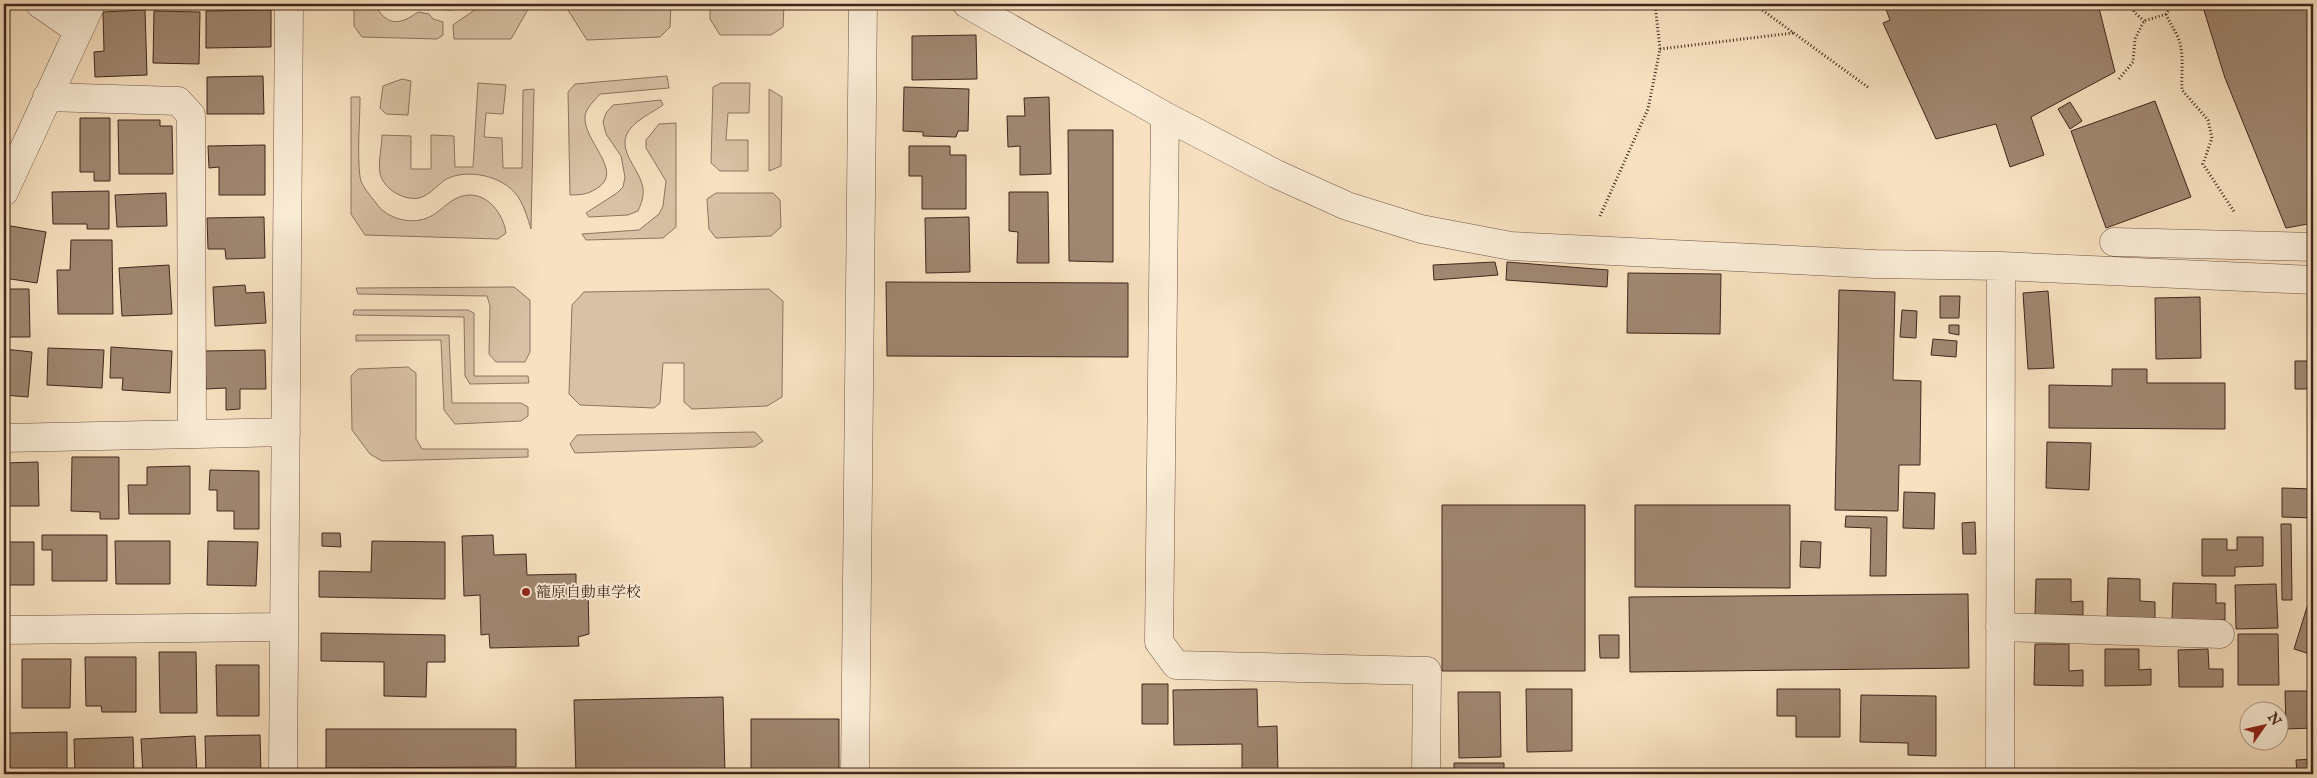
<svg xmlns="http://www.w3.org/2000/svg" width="2317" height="778" font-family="'IM FELL English','Noto Serif JP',serif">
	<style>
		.green { fill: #d8c1a4; stroke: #8d7460 }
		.building { fill: #a08771; stroke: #42261b }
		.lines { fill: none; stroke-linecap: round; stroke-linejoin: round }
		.minor-casing { stroke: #6f5544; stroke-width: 29 }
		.path { stroke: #42261b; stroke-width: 3; stroke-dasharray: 1 2.5; stroke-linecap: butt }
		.minor { stroke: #faecd6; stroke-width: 28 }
		.poi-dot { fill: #8f2418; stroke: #faecd6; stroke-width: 2 }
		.labels { text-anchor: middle; stroke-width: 4; stroke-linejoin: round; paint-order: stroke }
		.poi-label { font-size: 15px; fill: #42261b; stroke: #faecd6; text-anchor: start }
	</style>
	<rect width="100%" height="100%" fill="#f7e1c0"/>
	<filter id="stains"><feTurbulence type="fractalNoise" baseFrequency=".004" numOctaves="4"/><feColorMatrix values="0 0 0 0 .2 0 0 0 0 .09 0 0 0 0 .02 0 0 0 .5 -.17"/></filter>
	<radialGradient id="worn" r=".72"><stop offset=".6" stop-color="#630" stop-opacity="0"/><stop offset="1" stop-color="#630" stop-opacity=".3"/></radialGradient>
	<path class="green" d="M 354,4 L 374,4 C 387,26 399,26 418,12 L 429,14 L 433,19 L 443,22 L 443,35 L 437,39 L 362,37 L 354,26 Z
		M 435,4 L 465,4 C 455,12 445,12 435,4 Z
		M 478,4 L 531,4 L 511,39 L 454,39 L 453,25 L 476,9 Z
		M 564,4 L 671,4 L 670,27 L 660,37 L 587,40 Z
		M 710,4 L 784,4 L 783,27 L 771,35 L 720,35 L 710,19 Z
		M 667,76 L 669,88 L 600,94 C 595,100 586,108 585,116 C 583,141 623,170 599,187 C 589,194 583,195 570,195 L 568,92 L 575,84 Z
		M 402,79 L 411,81 L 408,115 L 386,114 L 380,108 L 383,86 Z
		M 478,83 L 506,85 L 503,114 L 486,113 L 484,137 L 502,138 L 503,168 L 522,168 L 523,90 L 534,89 L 531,229 C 528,219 525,209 520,200 C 508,178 474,169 451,177 C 439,181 432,195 419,198 C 404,201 383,189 380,173 C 378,162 382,146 382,135 L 411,136 L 411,169 L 431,169 L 431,135 L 454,136 L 455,167 L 473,167 Z
		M 721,83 L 750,83 L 749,113 L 728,113 L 726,140 L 748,140 L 748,171 L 720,171 L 711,163 L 713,87 Z
		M 769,89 L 782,97 L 781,166 L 769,171 Z
		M 351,97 L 360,97 C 360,123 357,152 360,177 C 361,186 371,196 376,203 C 386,218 409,225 427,218 C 438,214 445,204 455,199 C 481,185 503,210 506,233 L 498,239 L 365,235 L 351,214 Z
		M 661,100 L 663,105 C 654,111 645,116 637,122 C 610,144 636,163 642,184 C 645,194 642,202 638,211 L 628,215 L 589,217 L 586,213 L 617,193 L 623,187 L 625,177 L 621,156 L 606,134 L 603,122 L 606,113 L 613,105 Z
		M 676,123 L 676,227 L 663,238 L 586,240 L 582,234 L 639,230 L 659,214 L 663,206 L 666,181 L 646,148 L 646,140 L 659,124 Z
		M 716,193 L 773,193 L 780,200 L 781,227 L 771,236 L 716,238 L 709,229 L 707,199 Z
		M 514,287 L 530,300 L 530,352 L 525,362 L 496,362 L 489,354 L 490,306 L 487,296 L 358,294 L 356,288 Z
		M 769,289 L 783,301 L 782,397 L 767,406 L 692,409 L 684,402 L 684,363 L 663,363 L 660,403 L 654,408 L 580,405 L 569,394 L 572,305 L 584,292 Z
		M 354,310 L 468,310 L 474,313 L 474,376 L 528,376 L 529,383 L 470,384 L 465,376 L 464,317 L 353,315 Z
		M 356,335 L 449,335 L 452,403 L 521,403 L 528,407 L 528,416 L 521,421 L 455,424 L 444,410 L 441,340 L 356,341 Z
		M 408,367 L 416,373 L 416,439 L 422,449 L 528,449 L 528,457 L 382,461 L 370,454 L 352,430 L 351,376 L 358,369 Z
		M 755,432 L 763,441 L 754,447 L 575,453 L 570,444 L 577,435 Z"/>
	<path class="building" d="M 157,4 L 187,4 L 187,5 L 157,5 Z
		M 890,4 L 902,4 L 900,8 Z
		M 1884,4 L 2098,4 L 2115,72 L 2031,117 L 2044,155 L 2010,167 L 1996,124 L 1936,139 L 1883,23 L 1890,20 Z
		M 2202,4 L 2313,4 L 2313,223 L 2286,228 L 2225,78 Z
		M 145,10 L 147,75 L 95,77 L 94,52 L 104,51 L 103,12 Z
		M 271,10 L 271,47 L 206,48 L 206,11 Z
		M 154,11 L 200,12 L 199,64 L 153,63 Z
		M 976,35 L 977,79 L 912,80 L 912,36 Z
		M 263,76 L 264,114 L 207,114 L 207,77 Z
		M 904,87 L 969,89 L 968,131 L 958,131 L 956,137 L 923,136 L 923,132 L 903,131 Z
		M 1049,97 L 1051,174 L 1020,175 L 1020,146 L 1008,147 L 1007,116 L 1025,116 L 1024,98 Z
		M 2155,101 L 2191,197 L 2106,228 L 2071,131 Z
		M 2070,102 L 2082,121 L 2070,129 L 2058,109 Z
		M 80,118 L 110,118 L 110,181 L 94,181 L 94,172 L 80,172 Z
		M 118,120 L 160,120 L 160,126 L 172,126 L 173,174 L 119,174 Z
		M 1068,130 L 1113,130 L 1113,262 L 1069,261 Z
		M 265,145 L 265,195 L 219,195 L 219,167 L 209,168 L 208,146 Z
		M 909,146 L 950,146 L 950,155 L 966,155 L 966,209 L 922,209 L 922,176 L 909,176 Z
		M 109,191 L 109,229 L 87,229 L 87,224 L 53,224 L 52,192 Z
		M 1009,192 L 1048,192 L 1049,263 L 1017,263 L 1018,232 L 1009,231 Z
		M 166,193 L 167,226 L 117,227 L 115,195 Z
		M 264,217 L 265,258 L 226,259 L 225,249 L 208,249 L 207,218 Z
		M 969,217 L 970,272 L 926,273 L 925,218 Z
		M 5,225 L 46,232 L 37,283 L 4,278 Z
		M 71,240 L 112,240 L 113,314 L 58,314 L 57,270 L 70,270 Z
		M 1495,262 L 1498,275 L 1434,280 L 1433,265 Z
		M 1507,262 L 1608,270 L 1607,287 L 1506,280 Z
		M 169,265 L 172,314 L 122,316 L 119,268 Z
		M 1628,273 L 1721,274 L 1720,334 L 1627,333 Z
		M 886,282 L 1128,283 L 1128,357 L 887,356 Z
		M 245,285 L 246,293 L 264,292 L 266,323 L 215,326 L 213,287 Z
		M 4,289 L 29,289 L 30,337 L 4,337 Z
		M 1839,290 L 1895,292 L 1893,380 L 1921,381 L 1920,465 L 1899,465 L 1898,511 L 1835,510 Z
		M 2048,291 L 2054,368 L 2028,369 L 2023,293 Z
		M 1940,296 L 1960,296 L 1959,318 L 1940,318 Z
		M 2200,297 L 2201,358 L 2156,359 L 2155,298 Z
		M 1902,310 L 1917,311 L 1916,338 L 1900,337 Z
		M 1949,325 L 1959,325 L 1959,335 L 1949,333 Z
		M 1933,339 L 1957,341 L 1956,357 L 1931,355 Z
		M 111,347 L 172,351 L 170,393 L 122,390 L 123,378 L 110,378 Z
		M 48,348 L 104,350 L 102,388 L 47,385 Z
		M 4,349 L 32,352 L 28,397 L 4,395 Z
		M 265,350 L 266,389 L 240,389 L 240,409 L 226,410 L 226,388 L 206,389 L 205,351 Z
		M 2295,361 L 2313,361 L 2313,389 L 2295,389 Z
		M 2112,369 L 2147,369 L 2147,383 L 2225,383 L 2225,429 L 2049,428 L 2049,385 L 2112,386 Z
		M 2047,442 L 2091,443 L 2089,490 L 2046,488 Z
		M 72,457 L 119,457 L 119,519 L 100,519 L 100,512 L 71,511 Z
		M 38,462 L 39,506 L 4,506 L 4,463 Z
		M 190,466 L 190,514 L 129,514 L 128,485 L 147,485 L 147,467 Z
		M 210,470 L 259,471 L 259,529 L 234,529 L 234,511 L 217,511 L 217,490 L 209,490 Z
		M 2282,488 L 2313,489 L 2313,518 L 2282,517 Z
		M 1904,492 L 1935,493 L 1934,529 L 1903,528 Z
		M 1442,505 L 1585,505 L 1585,671 L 1442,671 Z
		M 1635,505 L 1790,505 L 1790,588 L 1635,587 Z
		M 1846,516 L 1887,517 L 1886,576 L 1870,576 L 1871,528 L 1845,527 Z
		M 1975,522 L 1976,554 L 1963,554 L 1962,523 Z
		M 2281,524 L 2291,524 L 2292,600 L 2282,600 Z
		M 322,533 L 340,533 L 341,547 L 322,546 Z
		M 42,535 L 107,535 L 107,581 L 52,581 L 52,550 L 42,550 Z
		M 493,535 L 494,555 L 526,554 L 527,575 L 576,574 L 576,589 L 588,589 L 589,634 L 578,637 L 579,646 L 490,648 L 489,634 L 481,635 L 480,595 L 464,596 L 462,536 Z
		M 2237,537 L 2263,537 L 2263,566 L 2235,567 L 2235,576 L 2202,576 L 2202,539 L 2227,539 L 2227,550 L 2237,550 Z
		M 115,541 L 170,541 L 170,584 L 116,584 Z
		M 208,541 L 258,542 L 256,586 L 207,585 Z
		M 372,541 L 445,542 L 445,599 L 319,597 L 319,571 L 371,572 Z
		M 1801,541 L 1821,542 L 1820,568 L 1800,567 Z
		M 4,542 L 34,542 L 34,585 L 9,585 L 9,576 L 4,576 Z
		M 2108,578 L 2140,579 L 2140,601 L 2155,602 L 2155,618 L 2107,617 Z
		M 2036,579 L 2071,579 L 2071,602 L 2083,601 L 2083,615 L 2035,615 Z
		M 2173,583 L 2216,584 L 2216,603 L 2225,603 L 2225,620 L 2172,619 Z
		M 2276,584 L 2278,628 L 2236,629 L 2235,585 Z
		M 1968,594 L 1969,668 L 1630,672 L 1629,597 Z
		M 2311,594 L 2313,595 L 2313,655 L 2294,649 Z
		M 321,633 L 445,635 L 445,662 L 427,662 L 426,697 L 384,696 L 384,662 L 321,661 Z
		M 2238,634 L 2278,634 L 2279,685 L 2238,685 Z
		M 1599,635 L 1619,635 L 1619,658 L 1600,658 Z
		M 2035,644 L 2069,644 L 2069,671 L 2083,670 L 2083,686 L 2034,685 Z
		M 2105,649 L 2139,649 L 2139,670 L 2151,669 L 2151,685 L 2105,686 Z
		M 2208,649 L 2209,669 L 2223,669 L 2223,687 L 2179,687 L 2178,650 Z
		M 4,650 L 8,650 L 6,710 L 4,710 Z
		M 159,652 L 196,652 L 197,713 L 160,713 Z
		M 85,657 L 136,657 L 136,712 L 102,712 L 101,706 L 86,706 Z
		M 22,659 L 71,659 L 70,708 L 22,708 Z
		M 216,665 L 259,665 L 259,716 L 217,716 Z
		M 1142,684 L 1168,684 L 1168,724 L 1142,724 Z
		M 1257,689 L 1258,727 L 1277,726 L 1278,774 L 1242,774 L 1242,744 L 1174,745 L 1173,690 Z
		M 1526,689 L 1572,689 L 1572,751 L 1527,752 Z
		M 1777,689 L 1840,689 L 1840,737 L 1796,737 L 1796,716 L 1777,716 Z
		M 2285,691 L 2313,691 L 2313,728 L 2286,729 Z
		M 1458,692 L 1500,692 L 1501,757 L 1459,758 Z
		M 1861,695 L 1936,696 L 1936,756 L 1908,755 L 1908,743 L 1860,742 Z
		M 723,697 L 725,774 L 576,774 L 574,700 Z
		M 751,719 L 839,719 L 839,774 L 751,774 Z
		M 326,729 L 516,729 L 516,767 L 326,768 Z
		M 67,732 L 67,774 L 10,774 L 9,733 Z
		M 260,735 L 261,774 L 206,774 L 205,736 Z
		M 195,736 L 197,774 L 143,774 L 141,739 Z
		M 133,737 L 134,774 L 75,774 L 74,739 Z
		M 2313,759 L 2313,774 L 2297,774 L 2296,760 Z
		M 1454,763 L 1504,763 L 1504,774 L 1454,774 Z"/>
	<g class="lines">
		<g class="minor-casing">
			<path id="minor" d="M 40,4 L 79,31
				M 967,4 L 1165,116 L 1276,174 L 1347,206 L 1421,229 L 1511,246 L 1875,264 L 2001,266 L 2313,280
				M 47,97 L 178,101 L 191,115 L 192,434
				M 1165,116 L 1159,642 L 1176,665 L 1427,671 L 1426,774
				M 4,192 L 91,4
				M 2114,242 L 2313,247
				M 4,438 L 286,432
				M 2000,627 L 2220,634
				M 4,630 L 284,627
				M 283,774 L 289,4
				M 855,774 L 863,4
				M 2000,774 L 2001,266"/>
		</g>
		<path class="path" d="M 1754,4 L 1869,88
			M 2132,4 L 2134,12 L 2144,21
			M 2166,14 C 2169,22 2173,27 2177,35 C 2185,52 2181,72 2182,90 L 2208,120 L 2212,138 L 2203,164 L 2235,213
			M 1660,49 L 1793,33
			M 2119,79 L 2133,62 L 2135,39 L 2144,21 L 2166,14 L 2173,4
			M 1600,216 L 1648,109 L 1660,49 L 1655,4"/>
		<use href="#minor" class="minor"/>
	</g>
	<circle class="poi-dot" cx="526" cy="592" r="5"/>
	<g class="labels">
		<g class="poi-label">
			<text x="536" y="597">籠原自動車学校</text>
		</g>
	</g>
	<rect width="2317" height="778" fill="none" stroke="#f7e1c0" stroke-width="20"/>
	<rect x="5" y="5" width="2307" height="768" fill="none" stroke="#42261b" stroke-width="2.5"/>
	<rect x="10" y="10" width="2297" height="758" fill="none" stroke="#42261b"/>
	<g transform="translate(2264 726) rotate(56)"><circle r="24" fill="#faecd6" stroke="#b09d8b"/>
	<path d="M0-4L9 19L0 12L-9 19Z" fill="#8f2418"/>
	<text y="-8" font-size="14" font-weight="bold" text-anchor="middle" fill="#42261b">N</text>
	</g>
	<rect width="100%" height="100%" filter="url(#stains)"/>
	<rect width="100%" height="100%" fill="url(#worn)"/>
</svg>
